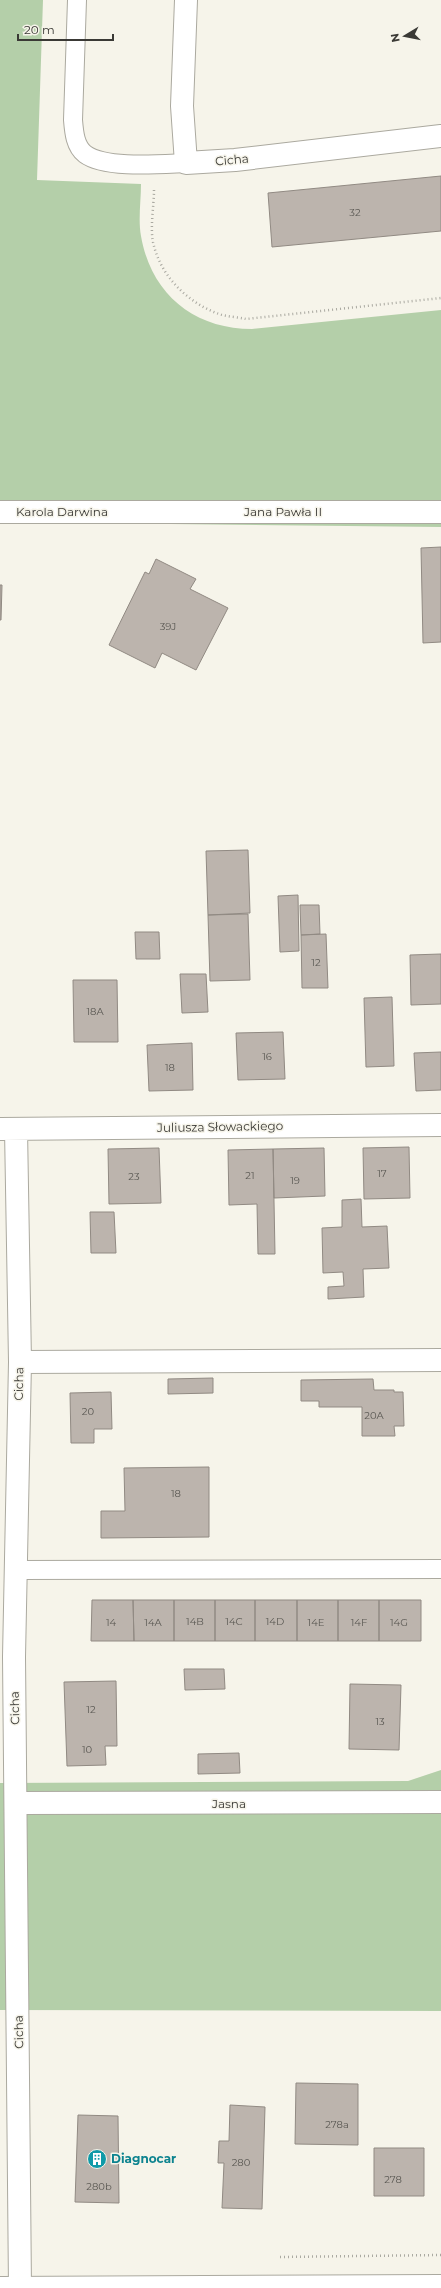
<svg xmlns="http://www.w3.org/2000/svg" width="441" height="2288" font-family="Montserrat,sans-serif">
	<style>
		.green { fill: #b4cfa9 }
		.building { fill: #bcb4ad; stroke: #918a83 }
		.lines { fill: none; stroke-linecap: round; stroke-linejoin: round }
		.service-casing { stroke: #aba99f; stroke-width: 20 }
		.minor-casing { stroke: #aba99f; stroke-width: 24 }
		.tertiary-casing { stroke: #aba99f; stroke-width: 24 }
		.path { stroke: #aaa9a1; stroke-width: 2.5; stroke-dasharray: 1 3; stroke-linecap: butt }
		.service { stroke: #fff; stroke-width: 18 }
		.minor { stroke: #fff; stroke-width: 22 }
		.tertiary { stroke: #fff; stroke-width: 22 }
		.labels { text-anchor: middle; stroke-width: 3; stroke-linejoin: round; paint-order: stroke }
		.number-label { font-size: 10px; fill: #5a5853 }
		.street-label { font-size: 12px; fill: #3a3935; stroke: #f6f4ea }
		.culture-label { font-size: 12px; font-weight: bold; fill: #0d838f; stroke: #f6f4ea; text-anchor: start }
	</style>
	<rect width="100%" height="100%" fill="#f6f4ea"/>
	<path class="green" d="M 0,0 L 43,0 L 37,180 L 141,184 C 141,201 138,220 141,236 C 151,294 194,329 252,329 L 441,310 L 441,527 L 0,522 Z
		M 441,1770 L 441,2011 L 0,2010 L 0,1783 L 408,1781 Z"/>
	<path class="building" d="M 441,176 L 441,231 L 272,247 L 268,193 Z
		M 441,547 L 441,642 L 423,643 L 421,548 Z
		M 156,559 L 196,579 L 190,589 L 228,608 L 196,670 L 162,653 L 155,668 L 109,645 L 145,572 L 149,574 Z
		M 0,585 L 2,585 L 1,620 L 0,620 Z
		M 248,850 L 250,913 L 208,915 L 206,851 Z
		M 298,895 L 299,951 L 280,952 L 278,896 Z
		M 300,905 L 319,905 L 320,934 L 301,935 Z
		M 248,914 L 250,980 L 210,981 L 208,915 Z
		M 135,932 L 159,932 L 160,959 L 136,959 Z
		M 326,934 L 328,988 L 302,988 L 301,935 Z
		M 441,954 L 441,1004 L 411,1005 L 410,955 Z
		M 180,974 L 206,974 L 208,1012 L 182,1013 Z
		M 73,980 L 117,980 L 118,1042 L 74,1042 Z
		M 392,997 L 394,1066 L 366,1067 L 364,998 Z
		M 283,1032 L 285,1079 L 238,1080 L 236,1033 Z
		M 192,1043 L 193,1090 L 149,1091 L 147,1045 Z
		M 441,1052 L 441,1090 L 416,1091 L 414,1053 Z
		M 409,1147 L 410,1198 L 364,1199 L 363,1148 Z
		M 159,1148 L 161,1203 L 109,1204 L 108,1149 Z
		M 324,1148 L 325,1196 L 274,1198 L 273,1149 Z
		M 273,1149 L 275,1254 L 258,1254 L 257,1204 L 229,1205 L 228,1150 Z
		M 361,1199 L 362,1227 L 387,1226 L 389,1268 L 363,1269 L 364,1297 L 328,1299 L 328,1287 L 344,1286 L 343,1272 L 323,1273 L 322,1228 L 342,1227 L 342,1200 Z
		M 90,1212 L 114,1212 L 116,1253 L 91,1253 Z
		M 213,1378 L 213,1393 L 168,1394 L 168,1379 Z
		M 373,1379 L 374,1390 L 394,1390 L 394,1392 L 403,1392 L 404,1426 L 394,1426 L 395,1436 L 362,1436 L 362,1407 L 319,1407 L 319,1401 L 301,1401 L 301,1380 Z
		M 111,1392 L 112,1429 L 94,1429 L 94,1443 L 71,1443 L 70,1393 Z
		M 209,1467 L 209,1537 L 101,1538 L 101,1511 L 125,1511 L 124,1468 Z
		M 92,1600 L 133,1600 L 134,1641 L 91,1641 Z
		M 133,1600 L 174,1600 L 174,1641 L 134,1641 Z
		M 174,1600 L 215,1600 L 215,1641 L 174,1641 Z
		M 215,1600 L 255,1600 L 255,1641 L 215,1641 Z
		M 255,1600 L 297,1600 L 297,1641 L 255,1641 Z
		M 297,1600 L 338,1600 L 338,1641 L 297,1641 Z
		M 338,1600 L 379,1600 L 379,1641 L 338,1641 Z
		M 379,1600 L 421,1600 L 421,1641 L 379,1641 Z
		M 184,1669 L 224,1669 L 225,1689 L 185,1690 Z
		M 116,1681 L 117,1746 L 105,1746 L 106,1765 L 67,1766 L 64,1682 Z
		M 350,1684 L 401,1685 L 399,1750 L 349,1749 Z
		M 239,1753 L 240,1773 L 198,1774 L 198,1754 Z
		M 296,2083 L 358,2084 L 358,2145 L 295,2144 Z
		M 230,2105 L 265,2107 L 262,2209 L 222,2208 L 224,2163 L 218,2163 L 219,2141 L 229,2141 Z
		M 78,2115 L 118,2116 L 119,2203 L 75,2202 Z
		M 374,2148 L 424,2148 L 424,2196 L 374,2196 Z"/>
	<g class="lines">
		<g class="service-casing">
			<path id="service" d="M 77,0 L 73,120 C 74,132 75,146 85,154 C 105,169 161,164 186,163
				M 16,1570 L 441,1569"/>
		</g>
		<g class="minor-casing">
			<path id="minor" d="M 186,0 L 182,106 L 186,163 L 235,160 L 441,136
				M 0,512 L 441,512
				M 0,1129 L 441,1125
				M 16,1129 L 20,1362 L 14,1657 L 20,2288
				M 20,1362 L 441,1360
				M 16,1803 L 441,1802"/>
		</g>
		<g class="tertiary-casing">
			<path id="tertiary" d="M 0,2288 L 441,2286"/>
		</g>
		<path class="path" d="M 154,190 C 154,206 150,226 153,242 C 160,276 188,303 219,314 C 228,317 238,317 246,319 L 441,298
			M 280,2257 L 441,2255"/>
		<use href="#service" class="service"/>
		<use href="#minor" class="minor"/>
		<use href="#tertiary" class="tertiary"/>
	</g>
	<defs>
		<g id="building-disc" transform="scale(1)"><circle r="9.5" fill="#0f9aa8" stroke="#f6f4ea"/><path d="M-4-6H4V6H1V3H-1V6H-4ZM-2.5-4.3h1.7v1.8h-1.7ZM.8-4.3h1.7v1.8H.8ZM-2.5-1h1.7V.8h-1.7ZM.8-1h1.7V.8H.8Z" fill="#fff"/></g>
	</defs>
	<g fill-rule="evenodd">
		<use href="#building-disc" x="97" y="2159"/>
	</g>
	<g class="labels">
		<g class="number-label">
			<text x="355" y="216">32</text>
			<text x="168" y="630">39J</text>
			<text x="316" y="966">12</text>
			<text x="95" y="1015">18A</text>
			<text x="267" y="1060">16</text>
			<text x="170" y="1071">18</text>
			<text x="382" y="1177">17</text>
			<text x="250" y="1179">21</text>
			<text x="134" y="1180">23</text>
			<text x="295" y="1184">19</text>
			<text x="88" y="1415">20</text>
			<text x="374" y="1419">20A</text>
			<text x="176" y="1497">18</text>
			<text x="195" y="1625">14B</text>
			<text x="234" y="1625">14C</text>
			<text x="275" y="1625">14D</text>
			<text x="111" y="1626">14</text>
			<text x="153" y="1626">14A</text>
			<text x="316" y="1626">14E</text>
			<text x="359" y="1626">14F</text>
			<text x="399" y="1626">14G</text>
			<text x="91" y="1713">12</text>
			<text x="380" y="1725">13</text>
			<text x="87" y="1753">10</text>
			<text x="337" y="2128">278a</text>
			<text x="241" y="2166">280</text>
			<text x="393" y="2183">278</text>
			<text x="99" y="2190">280b</text>
		</g>
		<g class="street-label">
			<text transform="translate(232 160) rotate(-5)" y="4">Cicha</text>
			<text x="62" y="516">Karola Darwina</text>
			<text x="283" y="516">Jana Pawła II</text>
			<text transform="translate(220 1127) rotate(-1)" y="4">Juliusza Słowackiego</text>
			<text transform="translate(19 1384) rotate(-89)" y="4">Cicha</text>
			<text transform="translate(15 1708) rotate(-91)" y="4">Cicha</text>
			<text x="229" y="1808">Jasna</text>
			<text transform="translate(19 2032) rotate(-91)" y="4">Cicha</text>
		</g>
		<g class="culture-label">
			<text x="111" y="2163">Diagnocar</text>
		</g>
	</g>
	<g transform="translate(405 36) rotate(260)" stroke="#f6f4ea" stroke-width="3" paint-order="stroke">
	<path d="M0-3L7 15L0 10L-7 15Z" fill="#3a3935"/>
	<text y="-6" font-size="11" font-weight="bold" text-anchor="middle" fill="#3a3935">N</text>
	</g>
	<path d="M18 34v6h95v-6" fill="none" stroke="#3a3935" stroke-width="2"/>
	<text x="24" y="34" font-size="12" fill="#3a3935" stroke="#f6f4ea" stroke-width="3" paint-order="stroke">20 m</text>
</svg>
